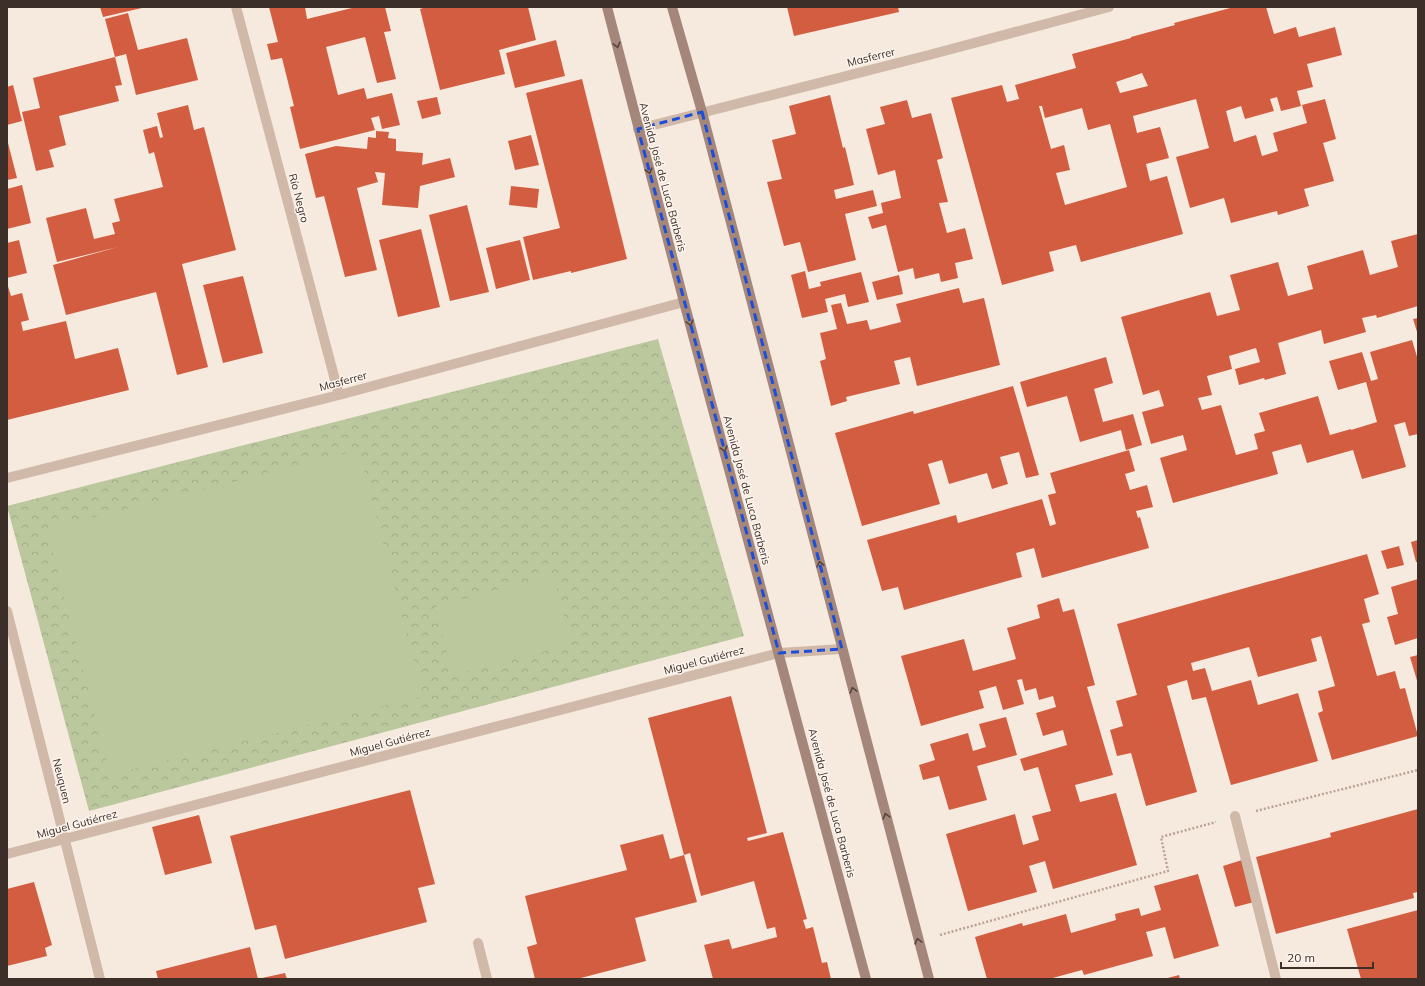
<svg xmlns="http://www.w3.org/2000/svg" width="1425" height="986" font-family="Mulish,sans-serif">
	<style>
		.park { fill: url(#park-crowns) }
		.pitch { fill: #bbc79d }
		.building { fill: #d35d40; fill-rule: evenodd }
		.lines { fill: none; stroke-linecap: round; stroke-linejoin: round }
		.path { stroke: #bca393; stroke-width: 2.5; stroke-dasharray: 2 2; stroke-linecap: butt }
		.lane { stroke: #d0b9a9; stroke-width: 10 }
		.street { stroke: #d0b9a9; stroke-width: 10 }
		.secondary { stroke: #a4877a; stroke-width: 10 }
		.oneway { stroke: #56453e }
		.marked { fill: none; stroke: #1d4ed8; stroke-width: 3; stroke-dasharray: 8 5; stroke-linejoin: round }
		.labels { text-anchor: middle; stroke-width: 3; stroke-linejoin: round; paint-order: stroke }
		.street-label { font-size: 11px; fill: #3c2f2a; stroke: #fcf4ed }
	</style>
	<defs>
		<pattern id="park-crowns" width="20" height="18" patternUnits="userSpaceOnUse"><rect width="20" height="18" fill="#bbc79d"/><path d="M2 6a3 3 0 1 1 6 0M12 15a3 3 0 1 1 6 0" fill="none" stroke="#a2ab87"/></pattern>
	</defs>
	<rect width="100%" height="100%" fill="#f6eadf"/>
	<path class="park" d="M 658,339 L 744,636 L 89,811 L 7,506 Z"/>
	<path class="pitch" d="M 359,450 L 423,696 L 110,775 L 47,529 Z
		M 553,575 L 572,644 L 453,675 L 435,607 Z"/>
	<path class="building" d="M 100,7 L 142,7 L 142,8 L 103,17 Z
		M 269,7 L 305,7 L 307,19 L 356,7 L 385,7 L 391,31 L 384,32 L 396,79 L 377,83 L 365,37 L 326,47 L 338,95 L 364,88 L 367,99 L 392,93 L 400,125 L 382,129 L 379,116 L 371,118 L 375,130 L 300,149 L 290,107 L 294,106 L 282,58 L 271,60 L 267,44 L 278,42 Z
		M 426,7 L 528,7 L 536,40 L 499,50 L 505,74 L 440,90 L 420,9 Z
		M 787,7 L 898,7 L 899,12 L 794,36 Z
		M 1234,7 L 1266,7 L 1274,34 L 1296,27 L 1299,37 L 1335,27 L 1342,55 L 1307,64 L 1313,87 L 1297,91 L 1301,106 L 1281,111 L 1277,97 L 1270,99 L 1274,111 L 1245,119 L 1241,106 L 1226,111 L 1234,142 L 1256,135 L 1262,156 L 1278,151 L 1273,133 L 1307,123 L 1302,105 L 1325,99 L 1336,139 L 1323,143 L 1334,181 L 1304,189 L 1309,206 L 1278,215 L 1277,211 L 1231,223 L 1224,198 L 1190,208 L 1176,157 L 1209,148 L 1196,99 L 1133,116 L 1137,133 L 1160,127 L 1169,158 L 1146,164 L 1150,181 L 1167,176 L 1183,234 L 1081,262 L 1076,245 L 1049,252 L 1054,271 L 1002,285 L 951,98 L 1002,85 L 1007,102 L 1019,99 L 1015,85 L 1076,68 L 1072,54 L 1131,38 L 1131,37 L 1175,25 L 1174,23 ZM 1142,73 L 1148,86 L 1120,93 L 1116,82 ZM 1039,106 L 1042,106 L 1045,118 L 1082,108 L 1088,130 L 1110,124 L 1127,187 L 1065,205 L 1056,173 L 1070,170 L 1064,145 L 1051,149 Z
		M 128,13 L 138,50 L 187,38 L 198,80 L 136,95 L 126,54 L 115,57 L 122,85 L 115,86 L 119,101 L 59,116 L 66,145 L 49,150 L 54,167 L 36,171 L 22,112 L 40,108 L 33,78 L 115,57 L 105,19 Z
		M 556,40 L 565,76 L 515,88 L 506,53 Z
		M 582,79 L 627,259 L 571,273 L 571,271 L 533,280 L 523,237 L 560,228 L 526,93 Z
		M 13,85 L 22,121 L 7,125 L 7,87 Z
		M 830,95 L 843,148 L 845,147 L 854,185 L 834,190 L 836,199 L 873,190 L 877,206 L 845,214 L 856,260 L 808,272 L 800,242 L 784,246 L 767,182 L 782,179 L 772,140 L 796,134 L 789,106 Z
		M 437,97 L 441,114 L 422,119 L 417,101 Z
		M 907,100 L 912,118 L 931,113 L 943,158 L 937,160 L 948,202 L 939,203 L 947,233 L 965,228 L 973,259 L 955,263 L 958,278 L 941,282 L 939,273 L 915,279 L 913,268 L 898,272 L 886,225 L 872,229 L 868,217 L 883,213 L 881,203 L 901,198 L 895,170 L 878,175 L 866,129 L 885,124 L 880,107 Z
		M 188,105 L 194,130 L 204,127 L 236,250 L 182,264 L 208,367 L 177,375 L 156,292 L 66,315 L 53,265 L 118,247 L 57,262 L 46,218 L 86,208 L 94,239 L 115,234 L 112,223 L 120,221 L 114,199 L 163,187 L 154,152 L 149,154 L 143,130 L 157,126 L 160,138 L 163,137 L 157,113 Z
		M 376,131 L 389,132 L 388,138 L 396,139 L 396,151 L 423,153 L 422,165 L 450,158 L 455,177 L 420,186 L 418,208 L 382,205 L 385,173 L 375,172 L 378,182 L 357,188 L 377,270 L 345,277 L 324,196 L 316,198 L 305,154 L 336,146 L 367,149 L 368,137 L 376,138 Z
		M 531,135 L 539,165 L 515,170 L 508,141 Z
		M 7,139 L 17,178 L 7,180 Z
		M 22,185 L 31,223 L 7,229 L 7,189 Z
		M 511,186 L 539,189 L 537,208 L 509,205 Z
		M 467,205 L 489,292 L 450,301 L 429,215 Z
		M 421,229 L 440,307 L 398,317 L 379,240 Z
		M 1418,234 L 1418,306 L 1377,318 L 1376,315 L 1362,318 L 1366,332 L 1324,344 L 1321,330 L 1278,343 L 1286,374 L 1265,380 L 1264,378 L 1239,385 L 1235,369 L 1260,362 L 1256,348 L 1229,356 L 1232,369 L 1207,376 L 1212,395 L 1198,398 L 1202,410 L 1221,405 L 1236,455 L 1258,449 L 1254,434 L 1265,431 L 1259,413 L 1318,396 L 1330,435 L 1351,429 L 1351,430 L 1377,422 L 1366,382 L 1338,390 L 1329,361 L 1362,352 L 1371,381 L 1378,379 L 1370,352 L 1412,340 L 1418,360 L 1418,434 L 1409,436 L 1405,422 L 1394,425 L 1406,467 L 1362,479 L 1353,450 L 1307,463 L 1301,444 L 1272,452 L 1278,474 L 1173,503 L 1160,458 L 1187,450 L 1183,435 L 1151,444 L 1142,412 L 1164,406 L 1159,390 L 1143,395 L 1121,317 L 1210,292 L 1217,316 L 1240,310 L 1230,275 L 1278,262 L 1288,296 L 1313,289 L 1307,266 L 1363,250 L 1370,275 L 1398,267 L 1391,241 Z
		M 19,240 L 27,273 L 7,278 L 7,243 Z
		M 520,240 L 530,280 L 496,289 L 486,248 Z
		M 805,271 L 809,289 L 821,286 L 820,282 L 861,272 L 869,302 L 848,307 L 845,294 L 825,299 L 828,312 L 802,318 L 791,275 Z
		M 899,275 L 903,294 L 877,300 L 872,282 Z
		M 243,276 L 263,353 L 223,363 L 203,285 Z
		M 7,283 L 11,296 L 22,293 L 29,320 L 21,322 L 23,331 L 66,321 L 75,359 L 118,348 L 129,390 L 7,420 Z
		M 959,288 L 963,303 L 984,298 L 1000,365 L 917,386 L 910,357 L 894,361 L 900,384 L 846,397 L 847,401 L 831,406 L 820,361 L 826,359 L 820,333 L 837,329 L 831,305 L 841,303 L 847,324 L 867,320 L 870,330 L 901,322 L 896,304 Z
		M 1418,318 L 1418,335 L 1413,319 Z
		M 1106,357 L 1113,383 L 1094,389 L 1103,422 L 1133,414 L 1142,445 L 1126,450 L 1121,430 L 1080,442 L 1067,396 L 1027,407 L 1020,382 Z
		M 1013,386 L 1039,475 L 1026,478 L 1019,452 L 1000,457 L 1008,484 L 992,489 L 987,473 L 949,484 L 942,460 L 928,464 L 940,504 L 862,526 L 835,433 L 913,411 L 914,414 Z
		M 1129,450 L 1135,471 L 1125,474 L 1130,490 L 1147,485 L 1153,507 L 1136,511 L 1138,518 L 1140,517 L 1149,548 L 1042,578 L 1034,548 L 1016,553 L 1022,577 L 904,610 L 898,587 L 882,591 L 867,540 L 956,515 L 958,523 L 1042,499 L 1050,526 L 1056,524 L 1048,495 L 1056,493 L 1050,473 Z
		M 1418,540 L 1418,562 L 1416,562 L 1411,542 Z
		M 1399,546 L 1404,565 L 1387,569 L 1381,551 Z
		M 1367,554 L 1379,594 L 1364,599 L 1370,622 L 1362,624 L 1377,676 L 1395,671 L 1400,689 L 1405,688 L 1418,736 L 1332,760 L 1318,713 L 1323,711 L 1318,691 L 1335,686 L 1321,636 L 1311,639 L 1317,661 L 1258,677 L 1249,647 L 1191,663 L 1193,671 L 1205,668 L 1212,691 L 1251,680 L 1258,705 L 1298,693 L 1318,761 L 1231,785 L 1206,697 L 1192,700 L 1187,680 L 1167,686 L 1197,792 L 1146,806 L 1131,753 L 1117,756 L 1110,730 L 1123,726 L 1116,701 L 1137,695 L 1117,624 Z
		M 1418,579 L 1418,638 L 1395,645 L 1387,617 L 1398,614 L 1391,587 Z
		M 1059,598 L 1063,612 L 1074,609 L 1095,685 L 1087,687 L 1113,775 L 1075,785 L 1080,802 L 1116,793 L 1137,865 L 1053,889 L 1045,861 L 1029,866 L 1037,892 L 968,911 L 946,834 L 1015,814 L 1023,845 L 1039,840 L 1032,816 L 1051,811 L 1038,767 L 1024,771 L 1020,759 L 1067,745 L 1063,730 L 1043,736 L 1036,713 L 1056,707 L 1053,696 L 1039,700 L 1036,688 L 1025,691 L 1022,679 L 1017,680 L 1024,704 L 1003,710 L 996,686 L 979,691 L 984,708 L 921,726 L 901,656 L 964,639 L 973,671 L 1016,659 L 1007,628 L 1040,618 L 1037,605 Z
		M 1418,655 L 1418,684 L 1410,657 Z
		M 731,696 L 767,833 L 747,838 L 748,841 L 783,832 L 807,919 L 803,920 L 806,929 L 813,927 L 822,963 L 827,962 L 831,979 L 713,979 L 704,945 L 729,939 L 732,949 L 777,937 L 775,927 L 767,929 L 754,881 L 701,896 L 690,853 L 684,855 L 648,718 Z
		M 1006,717 L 1017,755 L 977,766 L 987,800 L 949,810 L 939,776 L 923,780 L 919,765 L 935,760 L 930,744 L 968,733 L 973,751 L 986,747 L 979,724 Z
		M 410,790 L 435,884 L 418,888 L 427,922 L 285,959 L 276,925 L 255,930 L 230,836 Z
		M 1418,809 L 1418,892 L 1413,893 L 1414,898 L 1276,934 L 1256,857 L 1331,837 L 1330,833 Z
		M 199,815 L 212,863 L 165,875 L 152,827 Z
		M 663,834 L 670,859 L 684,855 L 697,902 L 635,918 L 646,961 L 577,979 L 535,979 L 527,947 L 537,944 L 525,896 L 627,870 L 620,845 Z
		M 1242,860 L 1254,902 L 1235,907 L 1223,866 Z
		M 1198,874 L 1219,946 L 1174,959 L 1165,927 L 1146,932 L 1153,956 L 1084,975 L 1082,970 L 1049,979 L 987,979 L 975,937 L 1022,923 L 1023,926 L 1066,914 L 1071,933 L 1116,920 L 1115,914 L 1139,908 L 1141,916 L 1161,910 L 1154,886 Z
		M 34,882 L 52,945 L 45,948 L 47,956 L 7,966 L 7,889 Z
		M 1418,910 L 1418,979 L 1361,979 L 1347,929 Z
		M 250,947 L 258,979 L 158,979 L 156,971 Z
		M 285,973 L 287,979 L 262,979 L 262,978 Z
		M 1179,975 L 1180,979 L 1164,979 Z"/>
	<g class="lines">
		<path class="path" d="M 1256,811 L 1418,770
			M 940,935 L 1168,871 L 1161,837 L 1216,822"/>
		<path class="lane" d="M 1235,816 L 1276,979"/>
		<path class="street" d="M 236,7 L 339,395
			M 638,129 L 929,55 L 1109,7
			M 7,478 L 339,395 L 684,302
			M 7,611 L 100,979
			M 7,854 L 779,653 L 842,649
			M 478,943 L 487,979"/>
		<path class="secondary" d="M 607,7 L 684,302 L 866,979
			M 672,7 L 702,112 L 929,979"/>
	</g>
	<defs><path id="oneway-chevron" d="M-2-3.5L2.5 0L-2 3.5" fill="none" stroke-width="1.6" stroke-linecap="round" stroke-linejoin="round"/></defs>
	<g class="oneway">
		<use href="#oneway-chevron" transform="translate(617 45) rotate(76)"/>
		<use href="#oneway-chevron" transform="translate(649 171) rotate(75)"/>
		<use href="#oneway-chevron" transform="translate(690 323) rotate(75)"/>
		<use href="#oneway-chevron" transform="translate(724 449) rotate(75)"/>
		<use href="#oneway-chevron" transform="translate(820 564) rotate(-104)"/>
		<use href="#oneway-chevron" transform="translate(853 690) rotate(-105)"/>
		<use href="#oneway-chevron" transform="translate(886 816) rotate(-105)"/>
		<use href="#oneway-chevron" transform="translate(918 941) rotate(-105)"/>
	</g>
	<path class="marked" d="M 702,112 L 842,649 L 779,653 L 638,129 Z"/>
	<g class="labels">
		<g class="street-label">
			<text transform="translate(871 57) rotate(-14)" y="4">Masferrer</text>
			<text transform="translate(663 177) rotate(75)" y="4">Avenida José de Luca Barberis</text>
			<text transform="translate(299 198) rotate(75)" y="4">Río Negro</text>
			<text transform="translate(343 381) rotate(-15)" y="4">Masferrer</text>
			<text transform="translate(747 490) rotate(75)" y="4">Avenida José de Luca Barberis</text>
			<text transform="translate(704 660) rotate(-15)" y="4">Miguel Gutiérrez</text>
			<text transform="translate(390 742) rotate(-15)" y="4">Miguel Gutiérrez</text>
			<text transform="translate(62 781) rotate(76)" y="4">Neuquen</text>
			<text transform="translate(832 803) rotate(75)" y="4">Avenida José de Luca Barberis</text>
			<text transform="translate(77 824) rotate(-15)" y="4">Miguel Gutiérrez</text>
		</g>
	</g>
	<rect width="1425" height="986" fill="none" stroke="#3c2f2a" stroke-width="16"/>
	<path d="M1281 962v6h92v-6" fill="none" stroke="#3c2f2a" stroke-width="2"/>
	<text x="1287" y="962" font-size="12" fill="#3c2f2a" stroke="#fcf4ed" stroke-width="3" paint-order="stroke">20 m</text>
</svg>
